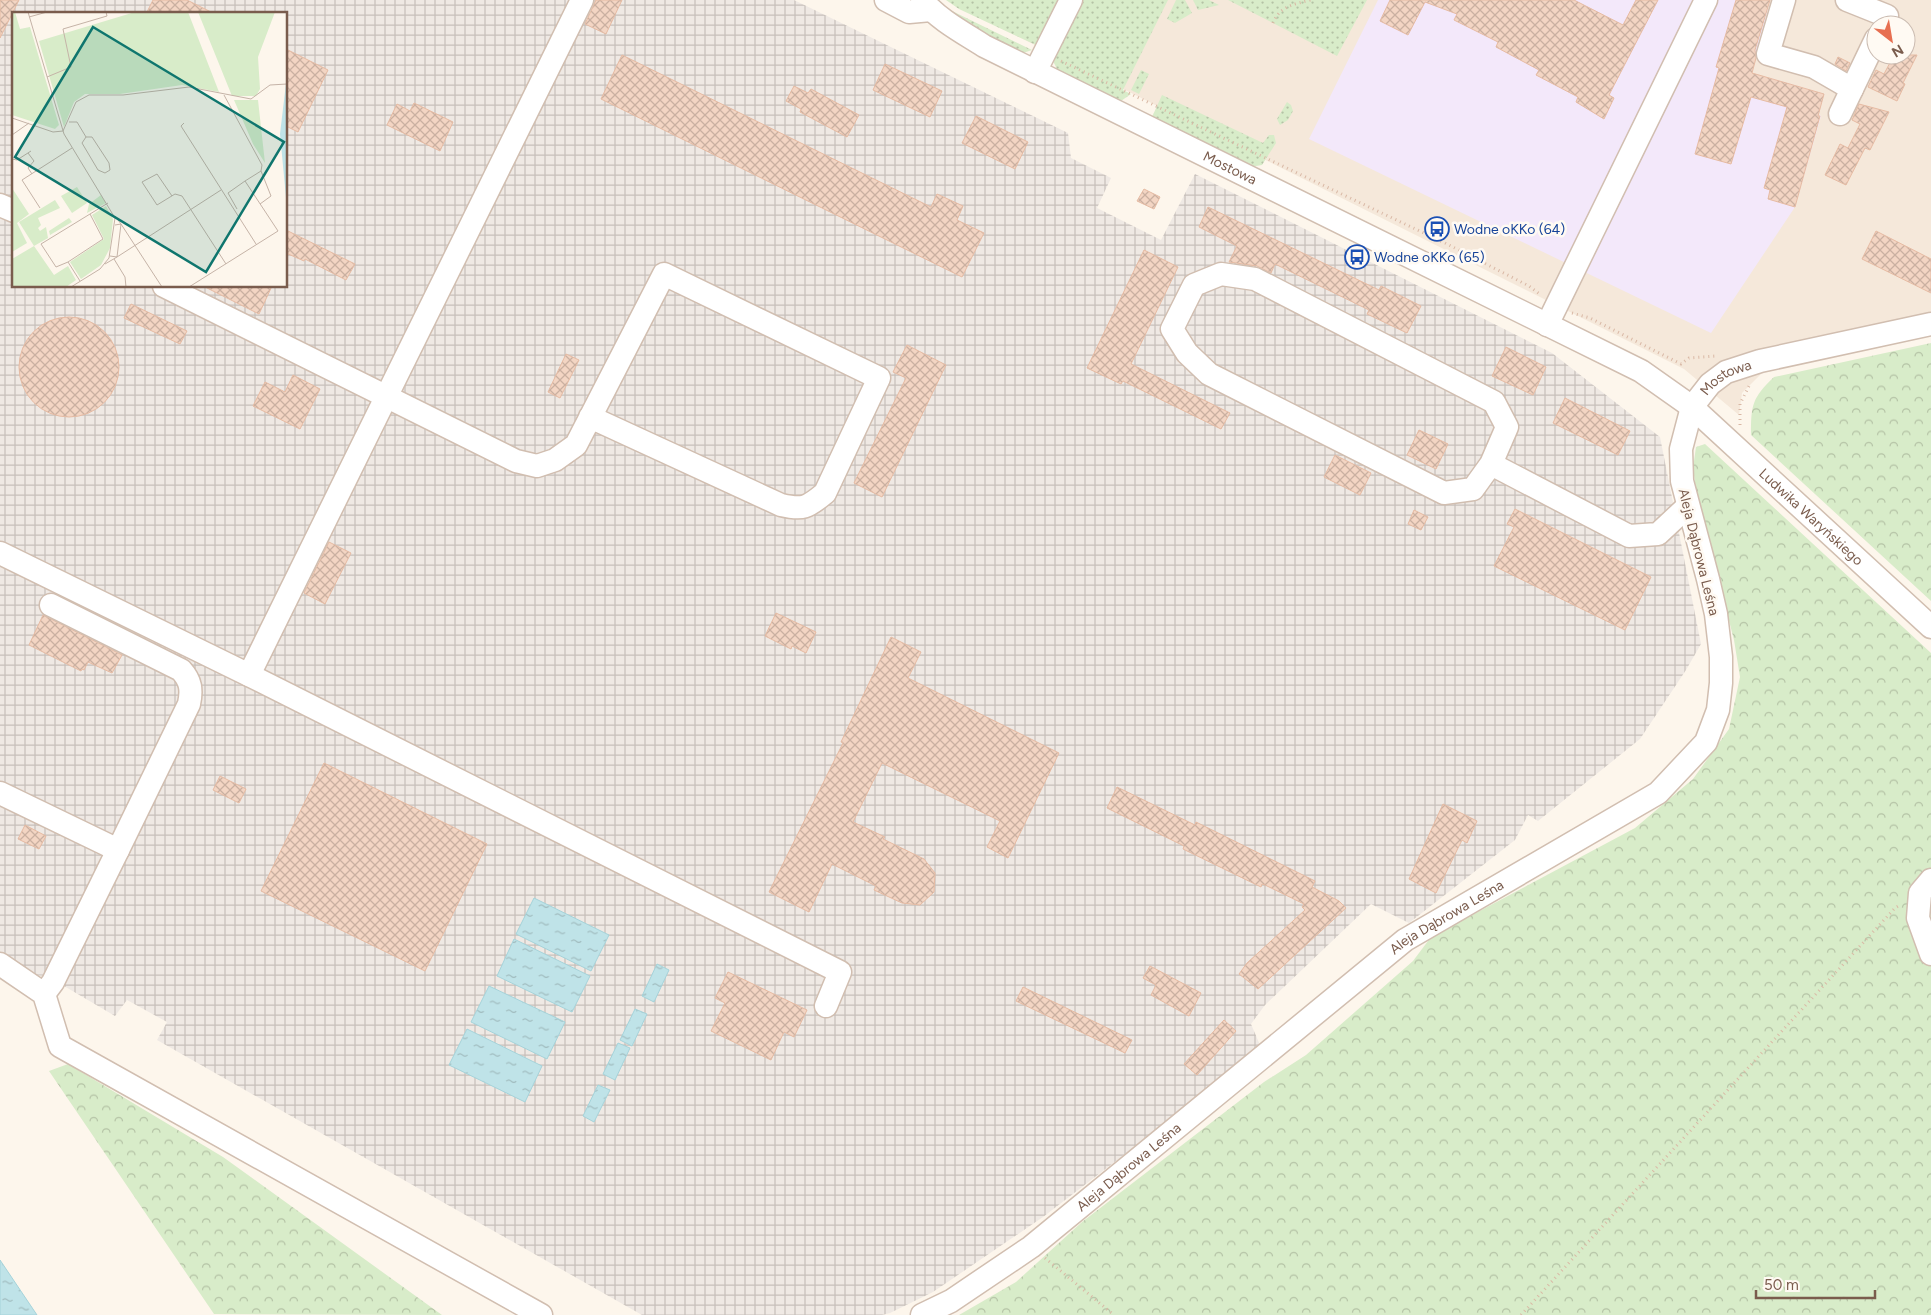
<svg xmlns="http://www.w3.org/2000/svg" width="1931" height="1315" font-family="Figtree,sans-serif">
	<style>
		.residential { fill: #f5e8da; fill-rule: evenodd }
		.industrial { fill: url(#industrial-grid); fill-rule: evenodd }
		.education { fill: #f3e8fa }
		.grass { fill: url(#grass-dots) }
		.forest { fill: url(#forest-crowns) }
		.water { fill: url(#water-ripples); stroke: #a5d3da }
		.building { fill: url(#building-cross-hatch); stroke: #e6bba3 }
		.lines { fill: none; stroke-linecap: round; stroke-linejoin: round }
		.minor-casing { stroke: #d1beb0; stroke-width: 25 }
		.path { stroke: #d9b8a5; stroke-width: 3; stroke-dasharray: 1 4; stroke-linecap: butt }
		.minor { stroke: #fff; stroke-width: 22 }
		.labels { text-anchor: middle; stroke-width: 5; stroke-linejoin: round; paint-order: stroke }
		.street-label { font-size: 14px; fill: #7a5c4d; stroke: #fffaf3 }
		.transit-label { font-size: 14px; fill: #164399; stroke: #fffaf3; text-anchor: start }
		.inset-road { fill: none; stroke: #c5b3a7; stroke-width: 1 }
		.view { fill: #0f766e; fill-opacity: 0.15; stroke: #0f766e; stroke-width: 2.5 }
		.inset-edge { fill: none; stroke: #7a5c4d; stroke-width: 2.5 }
	</style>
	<defs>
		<pattern id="industrial-grid" width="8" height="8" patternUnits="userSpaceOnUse" patternTransform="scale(1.25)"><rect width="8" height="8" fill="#efe9e4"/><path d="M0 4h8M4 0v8" fill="none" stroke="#c7c0bb"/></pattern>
		<pattern id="grass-dots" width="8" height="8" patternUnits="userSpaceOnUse" patternTransform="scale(1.25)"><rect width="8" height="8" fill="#d8ecc9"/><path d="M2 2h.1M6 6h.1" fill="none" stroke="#b4c2a5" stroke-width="1.8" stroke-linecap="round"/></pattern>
		<pattern id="forest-crowns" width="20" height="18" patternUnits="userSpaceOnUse" patternTransform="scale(1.25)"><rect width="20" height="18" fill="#d8ecc9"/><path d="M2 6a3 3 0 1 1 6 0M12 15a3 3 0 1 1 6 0" fill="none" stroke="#b4c2a5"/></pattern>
		<pattern id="water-ripples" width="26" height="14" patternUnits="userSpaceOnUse" patternTransform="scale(1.25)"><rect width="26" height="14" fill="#bfe3e8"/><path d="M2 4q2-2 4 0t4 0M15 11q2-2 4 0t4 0" fill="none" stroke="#a0bbbe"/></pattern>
		<pattern id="building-cross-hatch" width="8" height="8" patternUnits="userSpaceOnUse" patternTransform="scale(1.25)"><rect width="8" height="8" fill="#f3d5c3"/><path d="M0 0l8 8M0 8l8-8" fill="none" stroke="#cab0a1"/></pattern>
	</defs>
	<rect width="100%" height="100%" fill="#fdf6ec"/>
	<path class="residential" d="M 973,0 L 1931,0 L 1931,333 L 1762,373 L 1742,393 L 1739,415 L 1684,369 L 1003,29 ZM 1876,25 L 1906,25 L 1906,55 L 1876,55 Z"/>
	<path class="industrial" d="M 0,0 L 794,0 L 1068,133 L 1071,158 L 1111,178 L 1097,208 L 1161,240 L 1195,174 L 1552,353 L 1660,437 L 1701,644 L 1686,670 L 1640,739 L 1538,821 L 1528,815 L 1515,840 L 1409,923 L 1371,904 L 1265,1005 L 1251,1024 L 1260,1045 L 1199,1097 L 1043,1217 L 933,1292 L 890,1313 L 882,1315 L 642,1315 L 157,1040 L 167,1022 L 127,1000 L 115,1016 L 47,976 L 0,973 ZM 14,14 L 286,14 L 286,286 L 14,286 Z"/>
	<path class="education" d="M 1378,0 L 1770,0 L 1751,77 L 1769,81 L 1770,78 L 1824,94 L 1818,115 L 1821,116 L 1795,207 L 1711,333 L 1309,139 Z"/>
	<path class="grass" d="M 946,0 L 1062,0 L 1038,46 L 959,9 Z
		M 1079,0 L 1168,0 L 1123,90 L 1131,94 L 1121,101 L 1058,71 L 1052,59 Z
		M 1176,0 L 1185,0 L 1192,13 L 1175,23 L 1167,19 Z
		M 1193,0 L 1209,0 L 1219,5 L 1198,10 Z
		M 1228,0 L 1367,0 L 1337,56 Z
		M 950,10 L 1032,50 L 1020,54 L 979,32 Z
		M 1141,70 L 1149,74 L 1139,94 L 1131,90 Z
		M 1162,95 L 1263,143 L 1269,135 L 1274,135 L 1276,143 L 1262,165 L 1250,167 L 1152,117 Z
		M 1287,102 L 1291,105 L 1293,111 L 1288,120 L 1280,125 L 1277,119 Z"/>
	<path class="forest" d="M 1931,343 L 1931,601 L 1751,435 C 1751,405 1752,398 1774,377 Z
		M 1705,444 L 1931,653 L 1931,1315 L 959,1315 L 1016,1282 L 1082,1222 L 1264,1082 L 1306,1055 L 1413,961 L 1431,937 L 1635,828 L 1693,779 L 1729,729 L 1740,677 L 1734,640 L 1697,497 L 1693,468 L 1696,447 Z
		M 68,1064 L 223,1157 L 442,1315 L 214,1314 L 49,1071 Z"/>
	<path class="water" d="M 534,898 L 609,935 L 591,971 L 516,934 Z
		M 514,939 L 590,976 L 572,1012 L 497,976 Z
		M 657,964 L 669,970 L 654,1002 L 642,996 Z
		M 489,986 L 565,1022 L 547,1059 L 471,1022 Z
		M 635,1009 L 647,1014 L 632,1046 L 620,1040 Z
		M 467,1029 L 542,1066 L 525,1102 L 449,1065 Z
		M 618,1043 L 630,1048 L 615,1080 L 603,1074 Z
		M 598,1085 L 610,1090 L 594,1122 L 583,1116 Z
		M 0,1260 L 37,1315 L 0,1315 Z"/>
	<path class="building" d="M 0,0 L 19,0 L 0,38 Z
		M 153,0 L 187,0 L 215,14 L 146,14 Z
		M 596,0 L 622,0 L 606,34 L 585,24 Z
		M 1390,0 L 1574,0 L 1623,25 L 1636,0 L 1658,0 L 1609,95 L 1614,98 L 1604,119 L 1576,102 L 1578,97 L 1536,75 L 1539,70 L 1496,47 L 1498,42 L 1454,20 L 1457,14 L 1425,2 L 1408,35 L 1380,21 Z
		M 1736,0 L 1770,0 L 1755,50 L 1756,58 L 1752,73 L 1824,94 L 1818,116 L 1820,116 L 1795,207 L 1768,199 L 1770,190 L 1764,188 L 1787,107 L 1751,97 L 1731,164 L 1695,154 L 1719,68 L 1716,67 Z
		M 286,49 L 328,70 L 298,132 L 286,126 Z
		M 622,55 L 931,207 L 937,194 L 963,206 L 957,220 L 984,233 L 962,277 L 601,99 Z
		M 1894,55 L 1917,55 L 1903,83 L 1905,84 L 1897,101 L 1868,87 L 1876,70 L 1884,74 Z
		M 1838,57 L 1850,63 L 1846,71 L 1835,64 Z
		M 885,64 L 942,91 L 930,117 L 873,90 Z
		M 794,86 L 808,93 L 811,89 L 859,115 L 847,137 L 800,112 L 801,109 L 786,101 Z
		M 414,103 L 453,122 L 440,151 L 387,125 L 397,104 L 410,111 Z
		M 1859,104 L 1889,112 L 1870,150 L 1865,148 L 1846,185 L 1825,175 L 1840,144 L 1848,148 L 1860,124 L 1852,120 Z
		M 976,116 L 1028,142 L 1015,169 L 962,143 Z
		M 1144,189 L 1160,197 L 1154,209 L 1137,201 Z
		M 1208,207 L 1379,290 L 1381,286 L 1421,306 L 1407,333 L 1367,314 L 1369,310 L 1275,264 L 1271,273 L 1257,266 L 1229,262 L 1237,246 L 1199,227 Z
		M 286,230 L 355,264 L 346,280 L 305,259 L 304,261 L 286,253 Z
		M 1876,231 L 1931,259 L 1931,293 L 1862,259 Z
		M 1144,250 L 1178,267 L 1131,364 L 1230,413 L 1221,429 L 1123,381 L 1121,384 L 1087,368 Z
		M 203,286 L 272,286 L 259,314 Z
		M 131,304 L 187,331 L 180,344 L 124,318 Z
		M19 367a50 50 0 1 1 100 0a50 50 0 1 1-100 0Z
		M 907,345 L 946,365 L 882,497 L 854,483 L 906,378 L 893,372 Z
		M 1506,347 L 1546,367 L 1533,395 L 1492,376 Z
		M 566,354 L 579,360 L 560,398 L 548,392 Z
		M 293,375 L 320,389 L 300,429 L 253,406 L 265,382 L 285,392 Z
		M 1565,398 L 1630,431 L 1618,455 L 1553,423 Z
		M 1419,430 L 1448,444 L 1436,469 L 1407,455 Z
		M 1335,455 L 1371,473 L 1360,495 L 1324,477 Z
		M 1515,509 L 1651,577 L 1625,630 L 1494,566 L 1514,527 L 1507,524 Z
		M 1414,510 L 1428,517 L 1421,530 L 1408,524 Z
		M 329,542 L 351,553 L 325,604 L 304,593 Z
		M 776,613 L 816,632 L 806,653 L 792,646 L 791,649 L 765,636 Z
		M 43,615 L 122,655 L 112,673 L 88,662 L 84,670 L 82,669 L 81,671 L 29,645 Z
		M 891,637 L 921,652 L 908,678 L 1059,753 L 1008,858 L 987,847 L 1000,821 L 882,763 L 853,822 L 885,837 L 883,839 L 924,859 L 935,873 L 934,892 L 920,905 L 902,903 L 874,890 L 876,886 L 832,864 L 809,912 L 769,892 L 843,743 L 841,742 Z
		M 324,763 L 487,844 L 425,971 L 261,891 Z
		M 220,776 L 246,789 L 239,803 L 213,790 Z
		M 1117,787 L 1195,825 L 1196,822 L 1315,881 L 1312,887 L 1339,901 L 1346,908 L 1258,989 L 1239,974 L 1247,963 L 1305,910 L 1302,907 L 1304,904 L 1265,885 L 1262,884 L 1261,887 L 1183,849 L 1184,846 L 1107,808 Z
		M 1443,804 L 1477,821 L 1467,843 L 1462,840 L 1436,893 L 1409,879 Z
		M 25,825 L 46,836 L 39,849 L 18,839 Z
		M 1150,966 L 1201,993 L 1189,1016 L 1151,995 L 1156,985 L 1143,978 Z
		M 728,972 L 807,1010 L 794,1037 L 784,1032 L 771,1060 L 711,1031 L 725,1003 L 715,998 Z
		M 1023,987 L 1132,1040 L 1125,1053 L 1016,1001 Z
		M 1224,1020 L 1236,1031 L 1197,1075 L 1184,1064 Z"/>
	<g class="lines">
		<g class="minor-casing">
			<g id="minor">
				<path d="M 886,0 L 909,12 L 931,10"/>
				<path id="s1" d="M 922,0 C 939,20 962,32 984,46 L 1641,371 L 1692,407 L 1931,627"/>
				<path d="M 1784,0 L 1768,54 L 1814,67 L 1852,89"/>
				<path d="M 1847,0 L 1887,16"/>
				<path d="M 1035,72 L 1071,0"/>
				<path d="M 1840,114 L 1876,39"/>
				<path d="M 0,205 L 14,211"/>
				<path d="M 164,286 L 516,461 L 537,466 L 555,460 L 576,445 L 664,274 L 879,378 L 825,493 C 807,508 803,510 781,505 L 590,417"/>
				<path d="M 1547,325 L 1706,0"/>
				<path d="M 1491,464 L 1473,489 L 1444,493 L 1209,374 L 1187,353 L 1172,329 L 1194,285 L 1221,274 L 1255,279 L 1494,402 L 1507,427 L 1491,464 L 1629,536 L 1658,534 L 1688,506"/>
				<path d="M 0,553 L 249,675 L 840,972 L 826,1006"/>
				<path d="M 51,605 L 181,670 C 191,681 192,690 189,704 L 118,850"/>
				<path d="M 249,675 L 582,0"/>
				<path d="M 0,793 L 118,850 L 53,982 L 44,994"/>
				<path d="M 1931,880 L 1920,893 L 1918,918 L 1931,954"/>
				<path d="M 0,964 L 44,994 L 60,1046 L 541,1315"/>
				<path id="s2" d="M 922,1315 L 951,1301 L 1031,1247 L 1405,940 L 1658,793 L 1706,742 L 1718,710 L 1721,683 L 1721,657 L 1716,614 L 1708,579 L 1682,481 L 1681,449 L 1692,407 L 1710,384 L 1726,372 L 1760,361 L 1931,324"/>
			</g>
		</g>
		<path class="path" d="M 1273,23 C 1280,6 1294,4 1311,0
			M 1061,61 L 1445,243 L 1529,286 L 1541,295
			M 1572,313 L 1590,318 L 1681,364 L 1689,358 L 1715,356
			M 1740,425 L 1740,404 L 1750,384
			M 1045,1258 L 1114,1315
			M 1521,1315 L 1895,908 L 1900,905"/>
		<use href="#minor" class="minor"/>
	</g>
	<defs>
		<g id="bus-ring" transform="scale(1.25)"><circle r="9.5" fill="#fffaf3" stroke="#1a4fb4" stroke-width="1.5"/><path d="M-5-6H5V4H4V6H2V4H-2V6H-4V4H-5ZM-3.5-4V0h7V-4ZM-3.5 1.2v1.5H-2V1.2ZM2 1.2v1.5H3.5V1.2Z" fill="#1a4fb4"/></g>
	</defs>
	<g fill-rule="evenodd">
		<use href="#bus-ring" x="1437" y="229"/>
		<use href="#bus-ring" x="1357" y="257"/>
	</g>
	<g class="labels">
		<g class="street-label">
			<text dy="5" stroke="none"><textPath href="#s1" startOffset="352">Mostowa</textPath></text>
			<text dy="5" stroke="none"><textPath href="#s2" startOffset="1365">Mostowa</textPath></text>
			<text dy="5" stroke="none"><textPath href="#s1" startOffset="1035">Ludwika Waryńskiego</textPath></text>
			<text transform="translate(1699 552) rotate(76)" y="5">Aleja Dąbrowa Leśna</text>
			<text dy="5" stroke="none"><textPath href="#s2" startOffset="660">Aleja Dąbrowa Leśna</textPath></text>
			<text dy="5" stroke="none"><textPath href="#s2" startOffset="255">Aleja Dąbrowa Leśna</textPath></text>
		</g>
		<g class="transit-label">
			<text x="1454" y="234">Wodne oKKo (64)</text>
			<text x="1374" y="262">Wodne oKKo (65)</text>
		</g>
	</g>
	<g transform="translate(12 12)">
		<rect width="275" height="275" fill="#fdf6ec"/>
		<path d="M 65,175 L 75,191 L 60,201 L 49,184 ZM 89,183 L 94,191 L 75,201 L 77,192 ZM 43,188 L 48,196 L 26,206 L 29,213 L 26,216 L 28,219 L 34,215 L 36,226 L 22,234 L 7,210 ZM 94,194 L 101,207 L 98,236 L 89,253 L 69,267 L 58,250 L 92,227 L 80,203 ZM 57,206 L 60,210 L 38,223 L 37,219 Z" fill="#d8ecc9"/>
		<path d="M 0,0 L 3,0 L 8,17 L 18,15 L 47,113 L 43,117 L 0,103 ZM 123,0 L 176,0 L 207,80 L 170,73 L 108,82 L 73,82 L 62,90 L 52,115 L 27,29 ZM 186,0 L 263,0 L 246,45 L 248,77 L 244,84 L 220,84 ZM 222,88 L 246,88 L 253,151 L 241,132 ZM 0,176 L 17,202 L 5,211 L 15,231 L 0,240 ZM 22,234 L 42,263 L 56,254 L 64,268 L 54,275 L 0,275 L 0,247 Z" fill="#d8ecc9"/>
		<path d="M 275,63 L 275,196 L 268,122 Z" fill="#bfe3e8"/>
		<path class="inset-road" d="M 16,0 L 52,122 L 103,206 L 97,246 L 88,257 L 59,275M 17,5 L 35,0M 35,65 L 59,55 L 51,17 L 95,4 L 94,0M 212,83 L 250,153 L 249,159 L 259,184 L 248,192M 0,106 L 41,120 L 51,119M 57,110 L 65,110 L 74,125 L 70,131 L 86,158 L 93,161 L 98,158 L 97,151 L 80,125 L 74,125M 172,111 L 169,114 L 244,232M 51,119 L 64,90 L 77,83 L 111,83 L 177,75 L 239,87 L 258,73 L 275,72M 0,123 L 17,111M 16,141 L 22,149 L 16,156 L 20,162M 0,147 L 5,148 L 19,139M 160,184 L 145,162 L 130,170 L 145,193 L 163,182 L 170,184 L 214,252M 28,196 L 10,168 L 60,136M 225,197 L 216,181 L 233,169M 103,213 L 109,212 L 150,275M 98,244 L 105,245 L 209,178M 102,247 L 113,265 L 114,275M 56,250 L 91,227 L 78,202M 93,252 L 105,245 L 109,212 L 103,204M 68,269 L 56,250 L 44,255 L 29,232 L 96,191M 177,275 L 266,219 L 233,169 L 249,159"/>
		<path class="view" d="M 81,15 L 272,130 L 194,260 L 3,145 Z"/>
		<rect width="275" height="275" class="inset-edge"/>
	</g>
	<g transform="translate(1891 40) rotate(149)"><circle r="24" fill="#fffaf3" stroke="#cabbb1"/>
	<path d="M0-4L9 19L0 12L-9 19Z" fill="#e76f51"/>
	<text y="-8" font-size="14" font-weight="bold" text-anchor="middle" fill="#7a5c4d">N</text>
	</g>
	<path d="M1756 1290v8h119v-8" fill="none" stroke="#7a5c4d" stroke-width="2.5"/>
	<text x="1764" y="1290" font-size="15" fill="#7a5c4d" stroke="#fffaf3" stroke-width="4" paint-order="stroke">50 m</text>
</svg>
